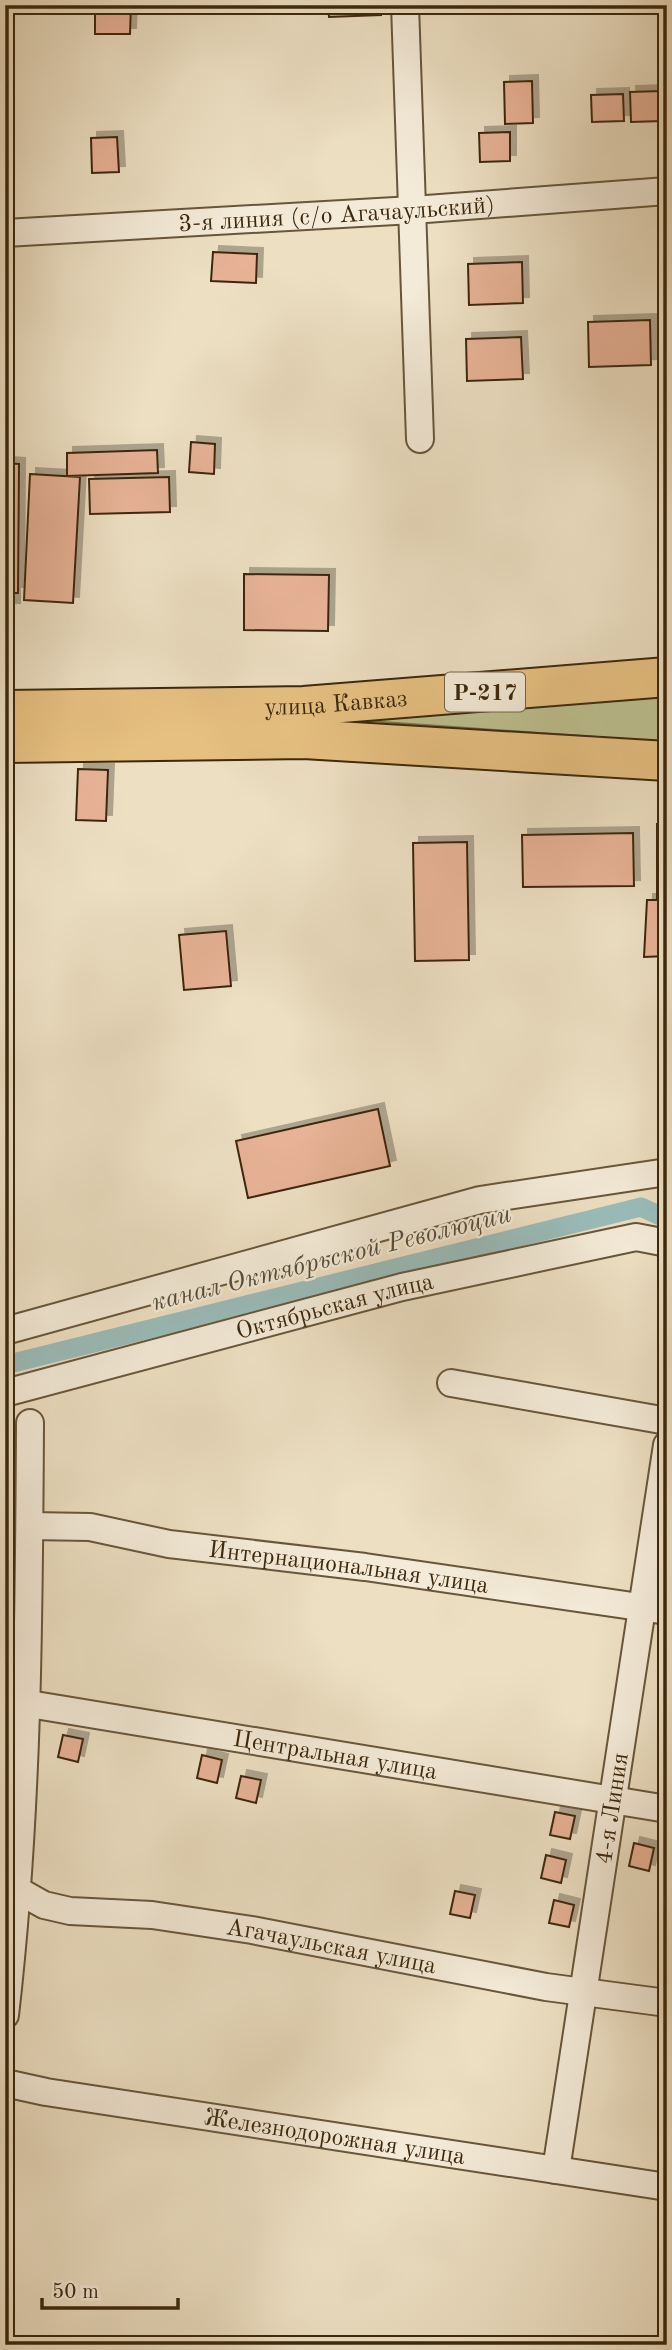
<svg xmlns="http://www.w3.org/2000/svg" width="672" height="2350" font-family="'Old Standard TT',serif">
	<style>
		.green { fill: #bdc08f; stroke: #7c744e; stroke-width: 2 }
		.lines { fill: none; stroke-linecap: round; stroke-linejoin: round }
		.canal { stroke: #9abcba; stroke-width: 19 }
		.building { fill: #e7b296; stroke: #3c280c; stroke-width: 2; filter: url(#shadow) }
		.minor-casing { stroke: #68563a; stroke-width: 30 }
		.highway-casing { stroke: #3c280c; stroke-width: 42 }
		.minor { stroke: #f3ead7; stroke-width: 26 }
		.highway { stroke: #e6c081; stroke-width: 38 }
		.rail { stroke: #3c280c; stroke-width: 5; stroke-dasharray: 12 12; stroke-linecap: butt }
		.labels { text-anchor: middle; stroke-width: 5; stroke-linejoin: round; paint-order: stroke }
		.shield { fill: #f3ead7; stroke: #736249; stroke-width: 2 }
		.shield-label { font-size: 23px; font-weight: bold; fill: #3c280c }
		.street-label { font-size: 24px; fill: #3c280c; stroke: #f3ead7 }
		.water-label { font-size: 26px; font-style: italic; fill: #544d38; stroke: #f3ead7 }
	</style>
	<defs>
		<filter id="shadow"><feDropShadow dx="6" dy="-6" stdDeviation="0" flood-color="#0004"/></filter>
	</defs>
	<rect width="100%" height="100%" fill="#ecdfc2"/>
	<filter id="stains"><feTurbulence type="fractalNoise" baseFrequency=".00286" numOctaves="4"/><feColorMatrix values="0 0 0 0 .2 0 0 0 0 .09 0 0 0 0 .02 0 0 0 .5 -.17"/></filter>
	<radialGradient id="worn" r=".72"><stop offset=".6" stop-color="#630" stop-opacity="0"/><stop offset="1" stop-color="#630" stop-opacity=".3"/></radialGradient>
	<path class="green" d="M 667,693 L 667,742 L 354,720 Z"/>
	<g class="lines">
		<path class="canal" d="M 5,1365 L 641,1207 L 667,1219"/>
	</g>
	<path class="building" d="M 95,5 L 131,5 L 130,34 L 95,34 Z
		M 328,5 L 381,5 L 381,15 L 329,17 Z
		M 532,81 L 533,123 L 505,124 L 504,82 Z
		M 661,91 L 662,121 L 631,122 L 630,92 Z
		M 623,94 L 624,121 L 592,122 L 591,95 Z
		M 510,132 L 510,161 L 480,162 L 479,133 Z
		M 117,137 L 119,172 L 92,173 L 91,138 Z
		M 213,252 L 257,254 L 256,283 L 211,281 Z
		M 522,262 L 523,303 L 469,305 L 468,264 Z
		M 650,320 L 651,365 L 589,367 L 588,322 Z
		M 521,337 L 523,379 L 467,381 L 466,339 Z
		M 191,442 L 215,444 L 214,474 L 189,472 Z
		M 157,450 L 158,473 L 67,476 L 67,453 Z
		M 5,463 L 19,464 L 18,593 L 5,593 Z
		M 30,474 L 80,477 L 73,603 L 24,600 Z
		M 169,477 L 170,512 L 90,514 L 89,479 Z
		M 244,574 L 329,575 L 328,631 L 244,630 Z
		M 5,593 L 14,593 L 14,609 L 5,609 Z
		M 78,769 L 108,770 L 106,821 L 76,820 Z
		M 657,824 L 667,824 L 667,900 L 657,900 Z
		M 633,833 L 634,886 L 523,887 L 522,835 Z
		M 467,842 L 469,960 L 415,961 L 413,843 Z
		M 647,900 L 667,900 L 667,956 L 644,957 Z
		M 226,931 L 231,986 L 184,990 L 179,935 Z
		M 378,1109 L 390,1166 L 248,1198 L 236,1141 Z
		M 63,1735 L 83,1739 L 78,1762 L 58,1757 Z
		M 202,1755 L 222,1760 L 217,1783 L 197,1778 Z
		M 241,1776 L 261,1780 L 256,1803 L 236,1798 Z
		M 555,1812 L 575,1816 L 570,1839 L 550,1835 Z
		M 634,1843 L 654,1848 L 649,1871 L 629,1866 Z
		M 546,1855 L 566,1860 L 561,1883 L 541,1878 Z
		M 455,1891 L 475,1895 L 470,1918 L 450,1914 Z
		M 554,1900 L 574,1905 L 569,1927 L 549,1923 Z"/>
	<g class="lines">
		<g class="minor-casing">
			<g id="minor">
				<path d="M 405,5 L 420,439"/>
				<path id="s1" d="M 5,233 L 413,210 L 667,191"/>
				<path d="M 5,1331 L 480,1200 L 667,1172"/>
				<path d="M 451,1383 L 667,1421"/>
				<path id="s2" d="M 5,1393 L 402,1287 L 636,1237 L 667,1243"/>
				<path id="s3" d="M 30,1526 L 90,1527 L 169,1544 L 365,1567 L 667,1611"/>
				<path id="s4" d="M 5,1695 L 29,1704 L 667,1809"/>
				<path id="s5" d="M 5,1876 L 19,1891 L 44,1905 L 70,1911 L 152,1915 L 252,1930 L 546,1987 L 667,2003"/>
				<path d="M 5,2015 C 28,1817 29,1621 30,1423"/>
				<path id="s6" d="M 5,2083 L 46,2092 L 667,2187"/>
				<path id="s7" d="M 556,2170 L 667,1445"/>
			</g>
		</g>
		<g class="highway-casing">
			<g id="highway">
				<path id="s8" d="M 5,710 L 304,706 L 667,677"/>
				<path d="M 5,743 L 304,739 L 667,761"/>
			</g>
		</g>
		<use href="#minor" class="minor"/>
		<use href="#highway" class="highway"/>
		<path class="rail" d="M 5,2336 L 40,2345"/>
	</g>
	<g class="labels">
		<rect class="shield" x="445" y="672.5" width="80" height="39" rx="5"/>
		<g class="shield-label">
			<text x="485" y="700">Р-217</text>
		</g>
		<g class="street-label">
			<text dy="8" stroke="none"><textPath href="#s1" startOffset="332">3-я линия (с/о Агачаульский)</textPath></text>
			<text dy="8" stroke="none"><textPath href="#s8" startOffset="331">улица Кавказ</textPath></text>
			<text dy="8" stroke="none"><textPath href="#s2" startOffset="341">Октябрьская улица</textPath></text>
			<text dy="8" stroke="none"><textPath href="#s3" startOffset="322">Интернациональная улица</textPath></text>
			<text dy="8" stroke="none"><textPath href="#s4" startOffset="336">Центральная улица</textPath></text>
			<text dy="8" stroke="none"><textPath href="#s7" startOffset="366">4-я Линия</textPath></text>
			<text dy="8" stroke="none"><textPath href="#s5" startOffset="340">Агачаульская улица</textPath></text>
			<text dy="8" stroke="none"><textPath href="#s6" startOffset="334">Железнодорожная улица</textPath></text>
		</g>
		<g class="water-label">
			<text transform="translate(331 1257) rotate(-14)" y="9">канал Октябрьской Революции</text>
		</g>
	</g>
	<rect width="672" height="2350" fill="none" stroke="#ecdfc2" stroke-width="28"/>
	<rect x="7" y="7" width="658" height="2336" fill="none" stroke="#3c280c" stroke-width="3.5"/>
	<rect x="14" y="14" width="644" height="2322" fill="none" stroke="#3c280c" stroke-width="2"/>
	<path d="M42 2298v10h136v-10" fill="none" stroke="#3c280c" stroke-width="3.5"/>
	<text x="52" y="2298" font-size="21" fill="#3c280c" stroke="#f3ead7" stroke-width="5" paint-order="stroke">50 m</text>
	<rect width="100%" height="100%" filter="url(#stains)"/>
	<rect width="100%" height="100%" fill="url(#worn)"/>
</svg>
